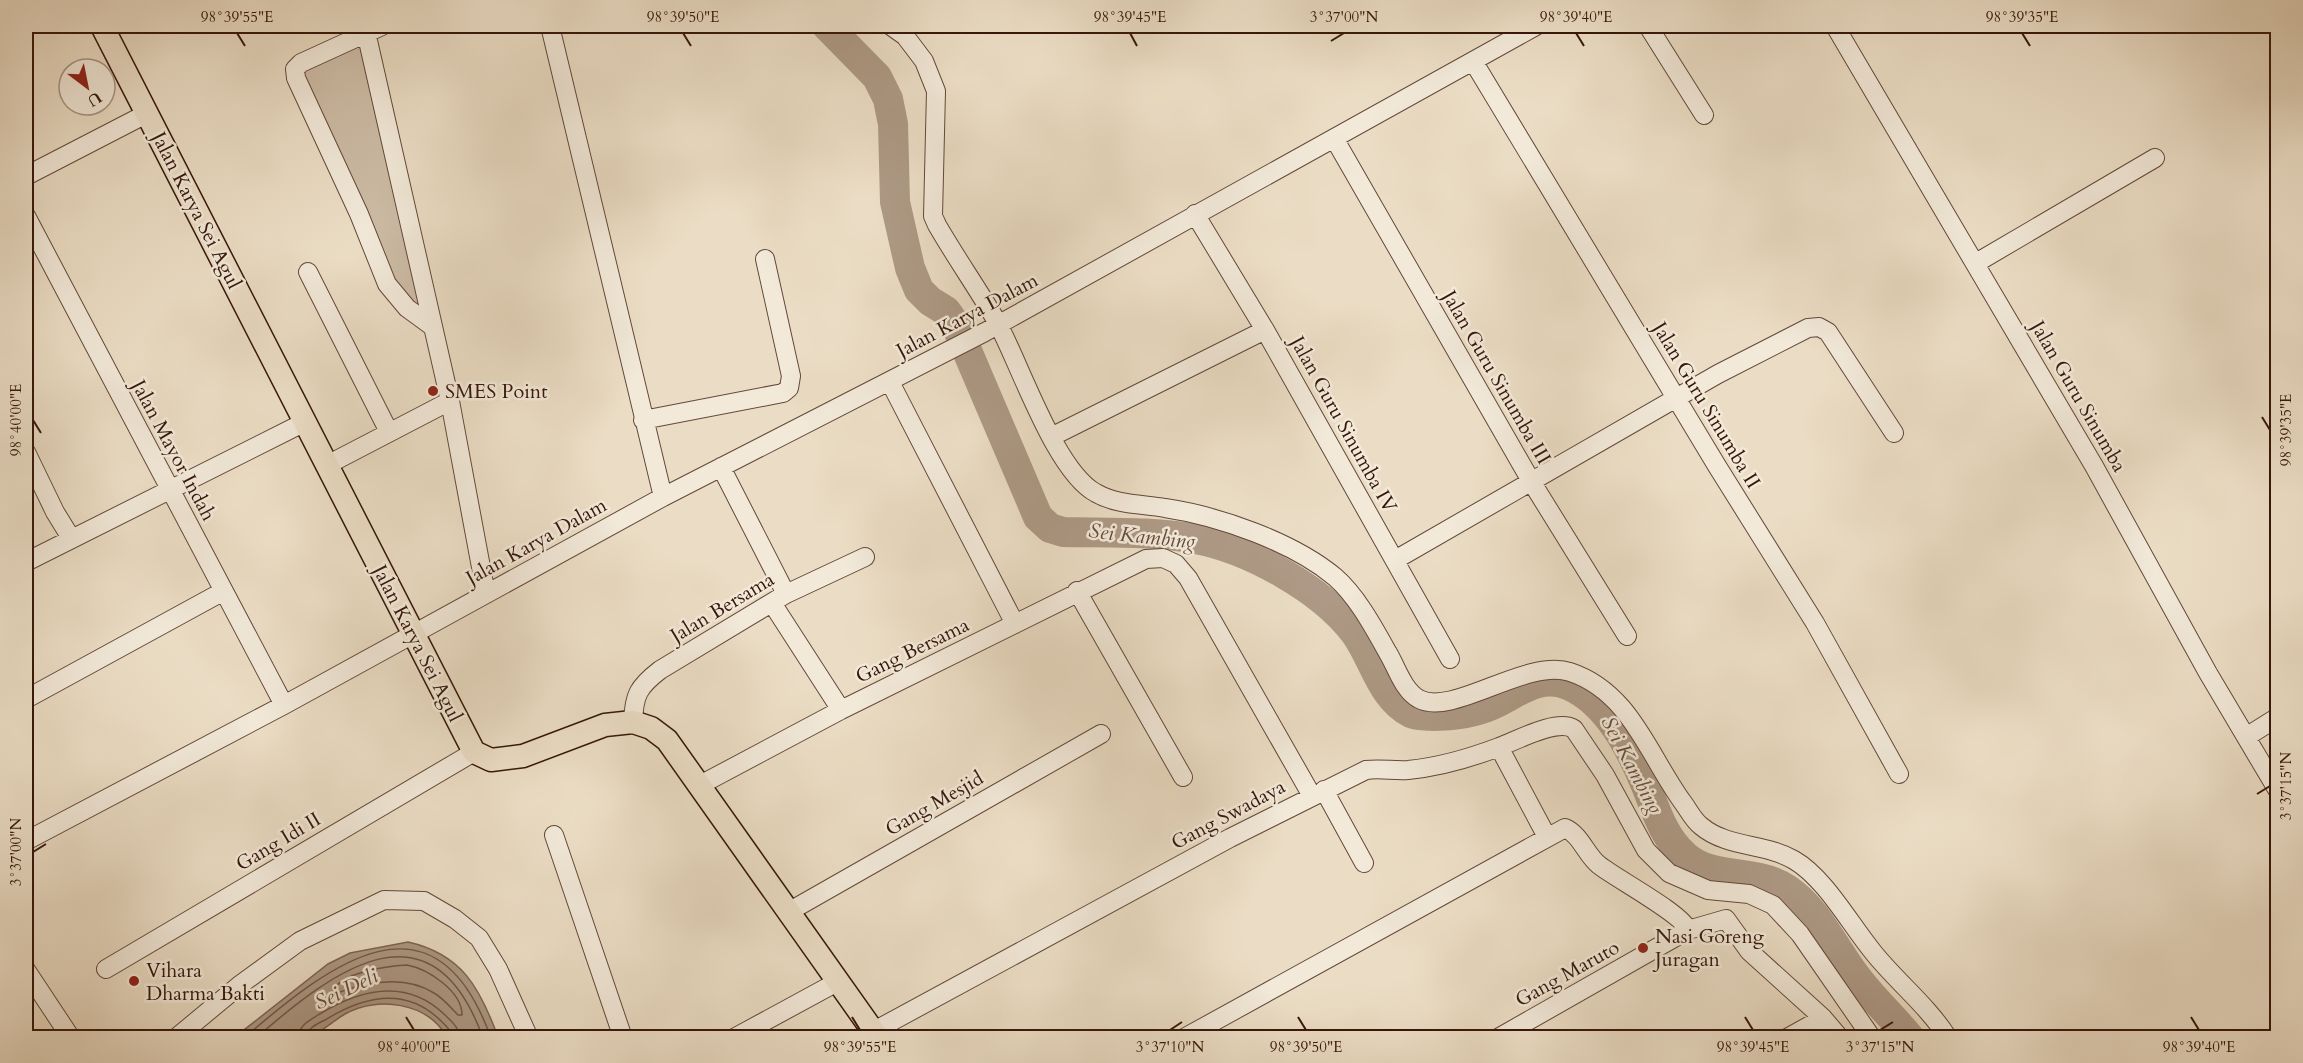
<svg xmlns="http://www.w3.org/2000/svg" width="2303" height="1063" font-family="Cardo,serif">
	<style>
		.green { fill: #ccbba5; stroke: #816858; stroke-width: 1.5 }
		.water { fill: #ad9985; stroke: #7d6554; stroke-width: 1.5 }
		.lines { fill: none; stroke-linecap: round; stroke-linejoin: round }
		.shore { stroke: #725848; stroke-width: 1.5 }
		.river { stroke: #ad9985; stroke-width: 30 }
		.minor-casing { stroke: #634839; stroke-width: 20 }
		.major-casing { stroke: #36160a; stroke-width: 25 }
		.minor { stroke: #f2e9d9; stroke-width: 18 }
		.major { stroke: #ebddc5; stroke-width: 22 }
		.ticks { fill: none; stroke: #36160a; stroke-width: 2 }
		.poi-dot { fill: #8f2418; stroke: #f2e9d9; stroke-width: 2 }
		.labels { text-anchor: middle; stroke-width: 5; stroke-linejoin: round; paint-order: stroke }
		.street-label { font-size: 20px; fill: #36160a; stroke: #f2e9d9 }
		.poi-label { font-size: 20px; fill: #36160a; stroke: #f2e9d9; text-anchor: start }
		.water-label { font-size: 21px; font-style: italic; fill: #664a3b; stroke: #f2e9d9 }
		.neatline { fill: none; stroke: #36160a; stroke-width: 2 }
		.ticks-label { font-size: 15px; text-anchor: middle; fill: #36160a }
	</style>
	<rect width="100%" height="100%" fill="#ebddc5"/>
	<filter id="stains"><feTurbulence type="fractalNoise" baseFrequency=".00333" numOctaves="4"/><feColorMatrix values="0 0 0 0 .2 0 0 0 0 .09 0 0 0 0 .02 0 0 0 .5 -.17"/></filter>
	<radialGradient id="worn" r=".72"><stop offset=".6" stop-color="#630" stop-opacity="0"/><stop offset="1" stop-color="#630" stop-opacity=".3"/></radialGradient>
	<path class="green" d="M 365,34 L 429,316 L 408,306 L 311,111 L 302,64 Z"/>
	<path class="water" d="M 408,942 C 462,954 480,988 498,1037 L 447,1037 C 427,1002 378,996 345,1014 C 333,1021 322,1032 309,1037 C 298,1041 250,1038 235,1037 L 328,964 L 350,953 Z"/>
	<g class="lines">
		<path class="shore" d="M 407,965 C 428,969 462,991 462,1015 L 458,1015 C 451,1008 443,998 434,993 C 405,975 367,982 337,993 L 333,991 C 341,972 388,966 407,965 Z
			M 244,1038 C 331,963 435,882 491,1038
			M 256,1038 C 335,969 432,896 483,1038
			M 298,1038 C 299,1025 309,1021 318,1015 C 360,989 406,977 445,1015 C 452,1022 459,1027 459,1038
			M 306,1038 C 307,1028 317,1024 325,1020 C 362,997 404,986 439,1019 C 445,1025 451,1029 452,1038"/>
		<path class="river" d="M 827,26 L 877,77 L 888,99 L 893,124 L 895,202 L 910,268 L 919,290 L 930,301 L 946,311 L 956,325 L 1038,517 L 1050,528 L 1063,532 C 1105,533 1155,531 1196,539 C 1249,549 1322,589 1355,633 C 1374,659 1381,698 1411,713 C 1417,716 1425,715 1432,716 C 1451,716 1474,713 1492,705 C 1517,694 1538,673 1568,685 C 1608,702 1631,749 1647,788 C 1656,811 1664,837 1684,855 C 1711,881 1757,868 1787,889 C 1817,909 1834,947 1855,975 C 1871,997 1892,1016 1910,1038"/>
		<g class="minor-casing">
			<path id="minor" d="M 382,26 L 301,63 L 295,69 L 296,78 L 359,214 L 387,284 L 407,308 L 433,327
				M 550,26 L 663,497
				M 891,26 L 905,36 L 924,61 L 936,91 L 933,216 L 937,225 C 956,258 978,289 997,322 C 1020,364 1055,471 1096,493 C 1117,505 1142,504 1165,508 C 1219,516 1293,542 1335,577 C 1357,596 1374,628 1388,653 C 1397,668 1403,690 1419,699 C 1453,717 1526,658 1570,672 C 1631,692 1649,757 1684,804 C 1689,811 1694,821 1701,826 C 1727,848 1765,843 1794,860 C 1825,878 1850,924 1873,952 C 1896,981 1928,1006 1948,1038
				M 1648,26 L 1704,115
				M 1835,26 L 2094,466 L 2208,673 L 2278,791
				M 366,32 L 450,401 L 486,594
				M 1473,61 L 1717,466 L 1815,623 L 1899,774
				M 1334,138 L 1531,481 L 1627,636
				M 26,176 L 148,113
				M 1195,214 L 1265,330 L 1450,659
				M 26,216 L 284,705
				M 1976,263 L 2155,158
				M 308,272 L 389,432
				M 890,382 L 1015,624
				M 643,420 L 783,393 L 789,388 L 791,376 L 765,259
				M 1051,437 L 1265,330
				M 26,452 L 55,512 L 71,538
				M 327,465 L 450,401
				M 721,467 L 786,594
				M 1395,560 L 1718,374 L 1808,328 L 1819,327 L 1828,332 L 1894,433
				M 26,562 L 305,422
				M 1077,591 L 1183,777
				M 772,603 L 841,710
				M 26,699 L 222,592
				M 633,722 C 634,695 638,687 660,670 L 786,594 L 865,557
				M 2246,737 L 2278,717
				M 1499,747 L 1547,837
				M 700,785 L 841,710 L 1146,559 L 1163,558 L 1176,564 L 1188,578 L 1312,796
				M 1324,790 L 1364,863
				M 554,835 L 623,1038
				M 26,841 L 284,705 L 663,497 L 985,332 L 1536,26
				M 790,911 L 1101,734
				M 106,969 L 474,752
				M 26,970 L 71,1038
				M 874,1031 L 1230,838 L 1366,770 C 1380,768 1394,771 1408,770 C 1439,767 1470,758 1499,747 C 1516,741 1557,718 1574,729 L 1605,775 L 1646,850 L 1669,873 L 1708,890 L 1749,894 L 1773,905 L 1800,934 L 1872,1038
				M 176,1038 L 241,984 L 300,941 L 384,900 L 424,901 L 455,919 L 479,938 L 498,969 L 529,1038
				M 734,1038 L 839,981
				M 1184,1038 L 1565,828 C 1581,835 1586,855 1599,865 C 1615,878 1683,914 1688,930
				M 1498,1038 L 1688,930 L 1726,919 L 1749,951 L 1823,1018 L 1840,1038
				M 1787,1038 L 1823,1018"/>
		</g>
		<g class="major-casing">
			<path id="major" d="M 102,26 L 474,752 L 491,760 L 523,756 L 605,725 L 633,722 L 651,728 L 667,740 L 878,1038"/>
		</g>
		<use href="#minor" class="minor"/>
		<use href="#major" class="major"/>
	</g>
	<path class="ticks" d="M 237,33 L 245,46M 683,33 L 691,46M 1130,33 L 1137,46M 1576,33 L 1584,46M 2022,33 L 2030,46M 1331,41 L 1344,33M 2262,417 L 2270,430M 33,420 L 41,433M 2257,794 L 2270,786M 33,852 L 46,844M 406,1017 L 414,1030M 852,1017 L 860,1030M 1298,1017 L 1306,1030M 1745,1017 L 1753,1030M 2191,1017 L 2199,1030M 1170,1030 L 1182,1022M 1880,1030 L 1893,1022"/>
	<g class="poi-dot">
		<circle cx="433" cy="391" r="6"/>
		<circle cx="1643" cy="948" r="6"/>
		<circle cx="134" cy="981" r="6"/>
	</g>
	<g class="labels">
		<g class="street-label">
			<text transform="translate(197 210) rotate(63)" y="7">Jalan Karya Sei Agul</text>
			<text transform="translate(967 315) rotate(-28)" y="7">Jalan Karya Dalam</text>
			<text transform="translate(1497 377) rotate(60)" y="7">Jalan Guru Sinumba III</text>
			<text transform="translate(2079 396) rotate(60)" y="7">Jalan Guru Sinumba</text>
			<text transform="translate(1707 405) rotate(59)" y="7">Jalan Guru Sinumba II</text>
			<text transform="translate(1344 424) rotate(61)" y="7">Jalan Guru Sinumba IV</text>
			<text transform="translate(174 450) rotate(62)" y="7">Jalan Mayor Indah</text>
			<text transform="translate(536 541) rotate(-29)" y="7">Jalan Karya Dalam</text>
			<text transform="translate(722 607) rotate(-31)" y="7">Jalan Bersama</text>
			<text transform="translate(418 643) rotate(63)" y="7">Jalan Karya Sei Agul</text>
			<text transform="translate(912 650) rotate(-26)" y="7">Gang Bersama</text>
			<text transform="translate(934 803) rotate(-30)" y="7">Gang Mesjid</text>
			<text transform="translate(1228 814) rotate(-28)" y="7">Gang Swadaya</text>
			<text transform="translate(278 841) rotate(-31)" y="7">Gang Idi II</text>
			<text transform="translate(1567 973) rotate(-29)" y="7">Gang Maruto</text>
		</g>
		<g class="poi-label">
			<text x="445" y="398">SMES Point</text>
			<text x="1655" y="943">Nasi Goreng<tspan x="1655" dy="23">Juragan</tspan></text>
			<text x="146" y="977">Vihara<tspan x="146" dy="23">Dharma Bakti</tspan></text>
		</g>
		<g class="water-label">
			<text transform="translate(1142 536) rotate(6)" y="7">Sei Kambing</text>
			<text transform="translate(1632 765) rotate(62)" y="7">Sei Kambing</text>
			<text transform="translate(346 989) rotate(-26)" y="7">Sei Deli</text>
		</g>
	</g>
	<rect width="2303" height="1063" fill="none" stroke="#ebddc5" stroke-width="66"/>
	<g transform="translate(87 87) rotate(148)"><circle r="28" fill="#f2e9d9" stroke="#a79586" stroke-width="1.5"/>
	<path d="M0-4.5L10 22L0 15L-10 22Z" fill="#8f2418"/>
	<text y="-9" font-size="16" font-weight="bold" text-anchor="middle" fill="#36160a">U</text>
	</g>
	<rect x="33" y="33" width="2237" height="997" class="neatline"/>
	<g class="ticks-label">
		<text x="237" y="22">98°39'55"E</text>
		<text x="683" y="22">98°39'50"E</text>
		<text x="1130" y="22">98°39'45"E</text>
		<text x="1344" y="22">3°37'00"N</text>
		<text x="1576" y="22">98°39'40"E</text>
		<text x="2022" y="22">98°39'35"E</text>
		<text transform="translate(16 420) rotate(-90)" y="5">98°40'00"E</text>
		<text transform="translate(2286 430) rotate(-90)" y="5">98°39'35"E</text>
		<text transform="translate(2286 786) rotate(-90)" y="5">3°37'15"N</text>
		<text transform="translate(16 852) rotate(-90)" y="5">3°37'00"N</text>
		<text x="414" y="1052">98°40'00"E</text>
		<text x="860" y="1052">98°39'55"E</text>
		<text x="1170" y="1052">3°37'10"N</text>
		<text x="1306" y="1052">98°39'50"E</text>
		<text x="1753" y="1052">98°39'45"E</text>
		<text x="1880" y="1052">3°37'15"N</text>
		<text x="2199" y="1052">98°39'40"E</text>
	</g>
	<rect width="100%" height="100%" filter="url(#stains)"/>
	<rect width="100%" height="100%" fill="url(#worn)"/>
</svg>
